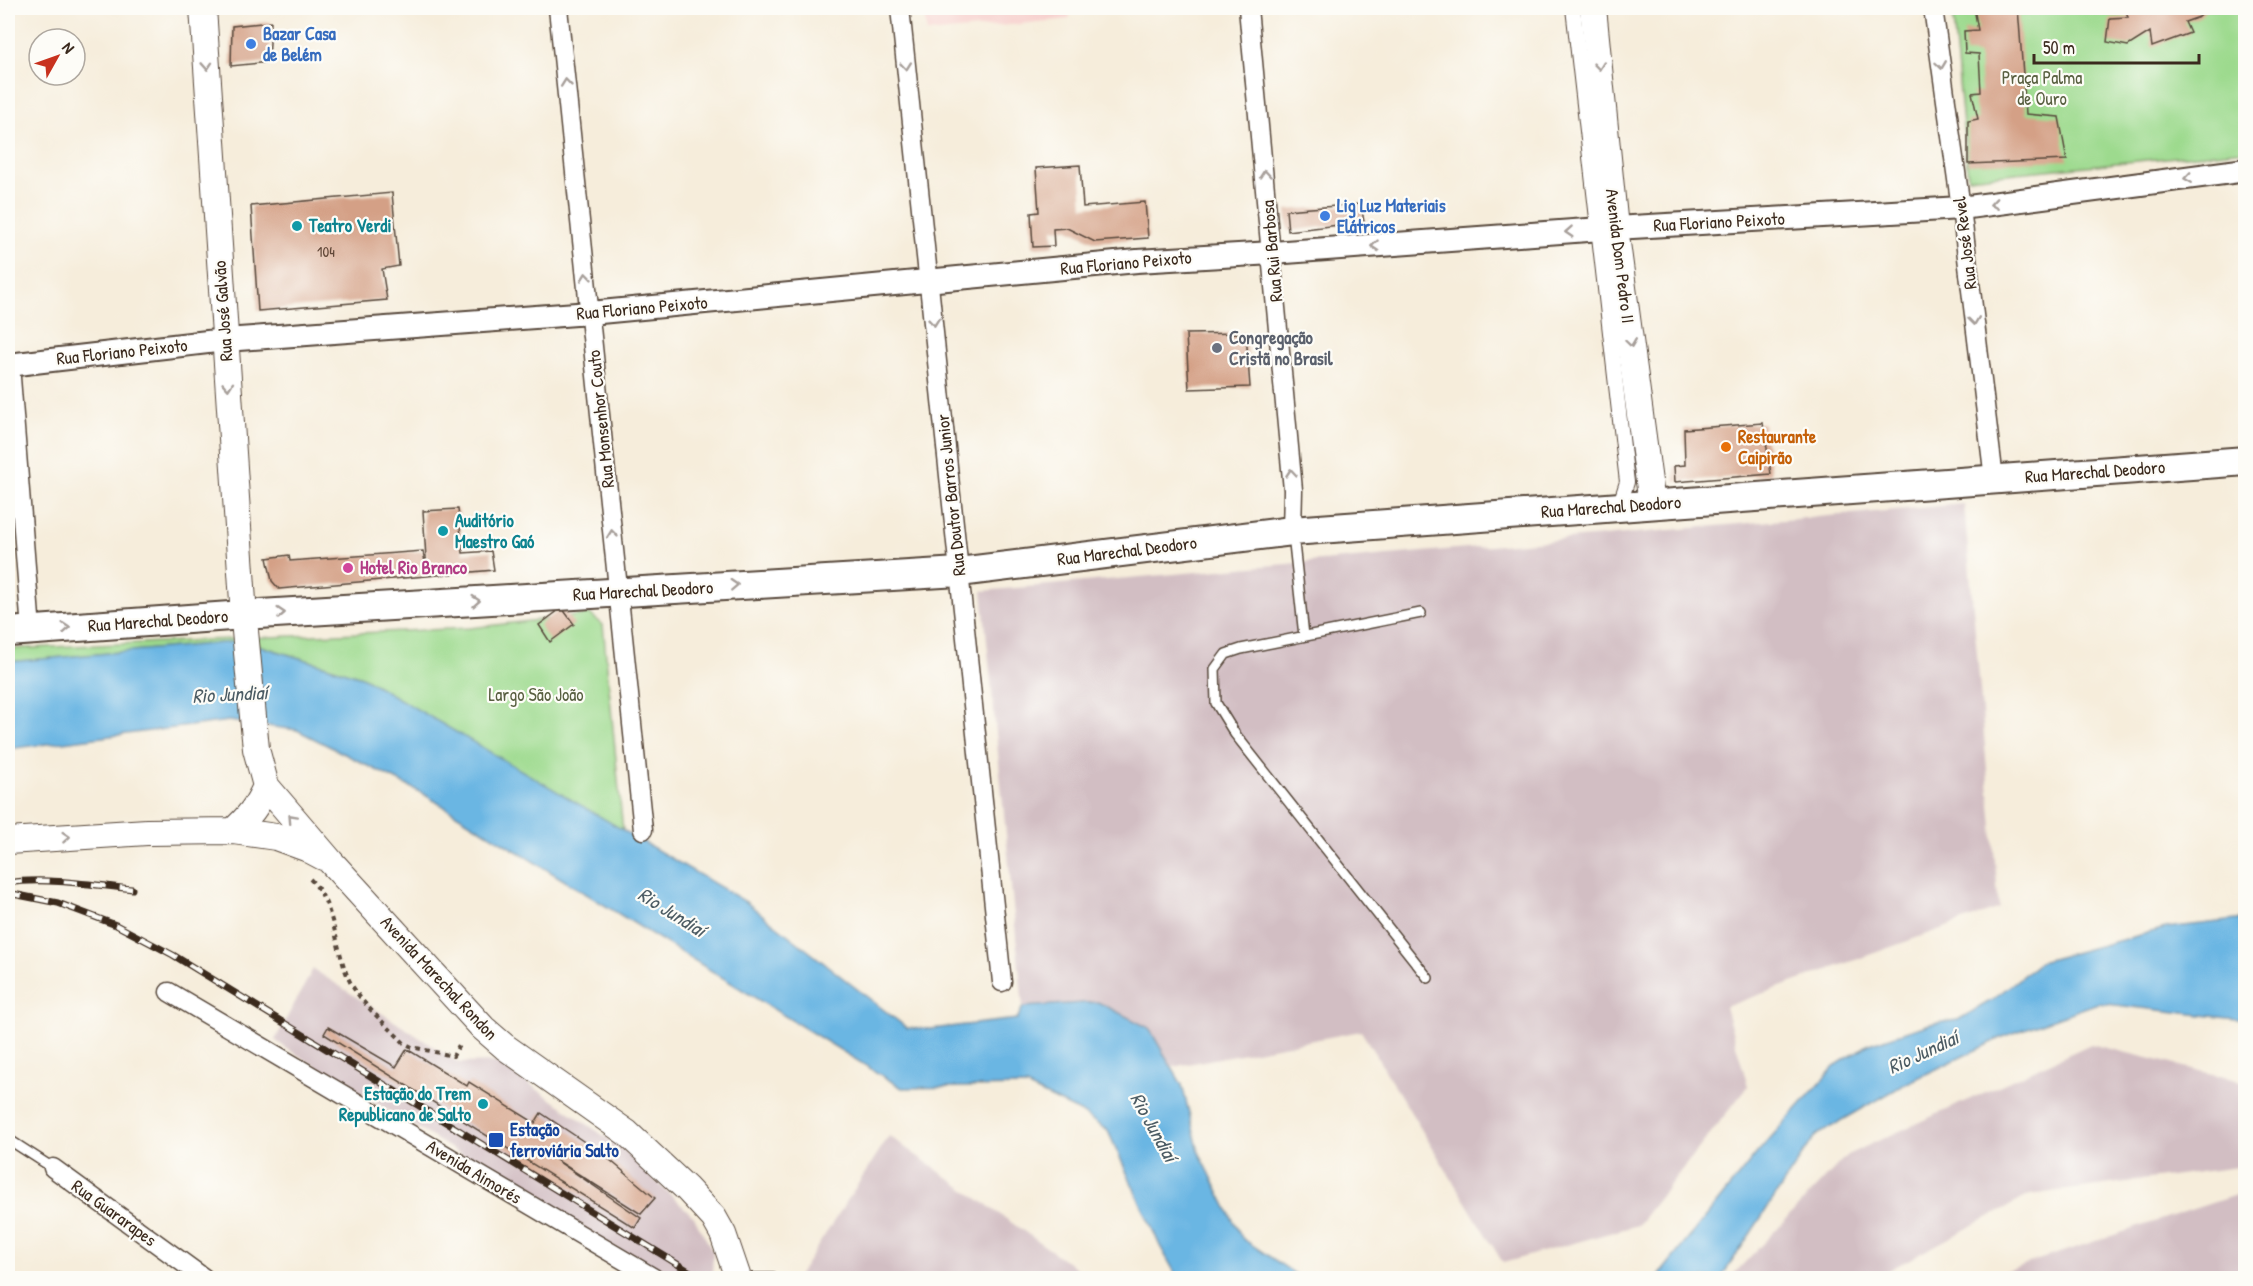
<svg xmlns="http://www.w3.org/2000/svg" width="2253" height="1286" font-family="'Patrick Hand',sans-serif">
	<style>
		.built { fill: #f7d0cd }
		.industrial { fill: #d2bec3 }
		.green { fill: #9dda8e; stroke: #6c8256; stroke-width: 1.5 }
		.water { fill: #6ab6e3; stroke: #527080; stroke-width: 1.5 }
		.building { fill: #d4a086 }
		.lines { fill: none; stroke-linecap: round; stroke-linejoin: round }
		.service-casing { stroke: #57473a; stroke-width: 12 }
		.pedestrian-casing { stroke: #57473a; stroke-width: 16 }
		.minor-casing { stroke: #57473a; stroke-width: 21 }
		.tertiary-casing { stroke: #57473a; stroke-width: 26 }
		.secondary-casing { stroke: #57473a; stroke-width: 28 }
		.primary-casing { stroke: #57473a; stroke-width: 32 }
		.path { stroke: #57473a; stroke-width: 4; stroke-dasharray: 4.5 4.5; stroke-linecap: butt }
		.service { stroke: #fff; stroke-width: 9 }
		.pedestrian { stroke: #fff; stroke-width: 14 }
		.minor { stroke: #fff; stroke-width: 18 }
		.tertiary { stroke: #fff; stroke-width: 22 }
		.secondary { stroke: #fff; stroke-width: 26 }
		.primary { stroke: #fff; stroke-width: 28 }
		.rail-casing { stroke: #3b2a1e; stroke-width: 7 }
		.rail { stroke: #fdfcf7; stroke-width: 4.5; stroke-dasharray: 14; stroke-linecap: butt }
		.oneway { stroke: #a79f9a }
		.shop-dot { fill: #3f7fe0; stroke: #fdfcf7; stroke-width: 2 }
		.culture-dot { fill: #0f9aa8; stroke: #fdfcf7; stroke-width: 2 }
		.worship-dot { fill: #6b7280; stroke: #fdfcf7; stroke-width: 2 }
		.food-dot { fill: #e8710a; stroke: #fdfcf7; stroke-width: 2 }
		.hotel-dot { fill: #d1479c; stroke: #fdfcf7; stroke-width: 2 }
		.transit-dot { fill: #1a4fb4; stroke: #fdfcf7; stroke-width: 2 }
		.labels { text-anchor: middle; stroke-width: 4.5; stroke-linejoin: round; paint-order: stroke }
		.number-label { font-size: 15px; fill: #614838 }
		.shop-label { font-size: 18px; font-weight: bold; fill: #366cbe; stroke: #fdfcf7; text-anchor: start }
		.park-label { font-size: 18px; fill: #585f40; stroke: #fdfcf7 }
		.street-label { font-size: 18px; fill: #3b2a1e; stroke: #fdfcf7 }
		.culture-label { font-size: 18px; font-weight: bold; fill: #0d838f; stroke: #fdfcf7; text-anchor: start }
		.worship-label { font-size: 18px; font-weight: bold; fill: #5b616d; stroke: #fdfcf7; text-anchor: start }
		.food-label { font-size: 18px; font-weight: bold; fill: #c56008; stroke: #fdfcf7; text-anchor: start }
		.hotel-label { font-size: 18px; font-weight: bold; fill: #b23c85; stroke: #fdfcf7; text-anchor: start }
		.transit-label { font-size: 18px; font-weight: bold; fill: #164399; stroke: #fdfcf7; text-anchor: start }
		.water-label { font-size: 20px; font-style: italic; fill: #4b5b63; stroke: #fdfcf7 }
	</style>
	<rect width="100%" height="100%" fill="#fdfcf7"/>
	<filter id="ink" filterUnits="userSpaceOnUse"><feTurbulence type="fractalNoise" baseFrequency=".0167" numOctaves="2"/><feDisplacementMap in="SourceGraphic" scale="12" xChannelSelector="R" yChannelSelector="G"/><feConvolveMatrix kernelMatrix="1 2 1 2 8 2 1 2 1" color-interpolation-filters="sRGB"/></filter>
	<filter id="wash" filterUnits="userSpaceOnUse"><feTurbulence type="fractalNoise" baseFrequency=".008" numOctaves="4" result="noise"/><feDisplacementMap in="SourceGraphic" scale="24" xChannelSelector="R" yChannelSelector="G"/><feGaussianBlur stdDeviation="1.35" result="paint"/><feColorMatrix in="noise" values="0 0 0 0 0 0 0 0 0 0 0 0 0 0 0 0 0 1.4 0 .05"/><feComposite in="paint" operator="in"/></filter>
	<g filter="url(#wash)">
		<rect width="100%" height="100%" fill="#f6eddb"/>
		<path class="built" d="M 923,8 L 1068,8 L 1070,19 L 927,33 Z"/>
		<path class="industrial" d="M 1964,504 L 1999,908 L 1725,1007 L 1748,1086 L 1638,1225 L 1503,1263 L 1361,1031 L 1172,1067 L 1149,1028 L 1098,1003 L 1023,1007 L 982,591 Z
			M 313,969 L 459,1063 L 498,1062 L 624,1150 L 694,1217 L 713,1252 L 712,1278 L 684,1278 L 626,1255 L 286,1048 L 275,1040 Z
			M 2091,1044 L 2245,1082 L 2245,1166 L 2030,1195 L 1874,1278 L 1730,1278 L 1847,1155 Z
			M 889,1136 L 1090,1278 L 797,1278 Z
			M 2245,1192 L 2245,1278 L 1983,1278 Z"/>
		<path class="green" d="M 1952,8 L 2245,8 L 2245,150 L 1968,178 Z
			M 590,614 L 603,625 L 623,832 L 362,677 L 245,641 L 8,662 L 8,649 L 470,628 Z"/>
		<path class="water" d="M 244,641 L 362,677 L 746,902 L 907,1028 L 931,1029 L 1017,1019 L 1023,1007 L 1098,1002 L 1149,1028 L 1182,1085 L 1199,1152 L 1242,1238 L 1301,1278 L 1178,1278 L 1160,1246 L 1108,1131 L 1080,1112 L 1026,1086 L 902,1088 L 422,793 L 297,730 L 229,721 L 8,749 L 8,662 Z
			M 2245,919 L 2245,1020 L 2098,1003 L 2005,1036 L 1905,1084 L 1815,1136 L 1721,1278 L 1657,1278 L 1757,1153 L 1836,1065 L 1869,1044 L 1930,1024 L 1958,1020 L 1992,1000 L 2040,962 L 2166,928 Z"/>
		<g id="blocks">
			<path class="building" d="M 1974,8 L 2018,8 L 2026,114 L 2059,117 L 2067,160 L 1968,164 L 1968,121 L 1978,119 L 1972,93 L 1981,92 L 1979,54 L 1965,53 L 1964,31 L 1978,30 Z
				M 2125,8 L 2209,8 L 2199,17 L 2185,22 L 2190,33 L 2152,47 L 2150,32 L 2128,46 L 2107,42 L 2110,18 L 2128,17 Z
				M 271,22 L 269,62 L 231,66 L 232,26 Z
				M 1080,165 L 1083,207 L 1145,202 L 1148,238 L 1095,242 L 1067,228 L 1053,229 L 1054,246 L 1033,247 L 1031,213 L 1039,212 L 1036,168 Z
				M 392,193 L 399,266 L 382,269 L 387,300 L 258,311 L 251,206 Z
				M 1361,204 L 1364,222 L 1288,231 L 1286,210 Z
				M 1246,333 L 1250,387 L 1189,389 L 1186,334 Z
				M 1763,423 L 1771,474 L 1675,482 L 1674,466 L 1685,465 L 1684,429 Z
				M 458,509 L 463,553 L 491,551 L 494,570 L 279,589 L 272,581 L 267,558 L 289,555 L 290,561 L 423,551 L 427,573 L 423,511 Z
				M 562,608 L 574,624 L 550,642 L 539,625 Z
				M 328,1027 L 396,1067 L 407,1049 L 467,1086 L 469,1082 L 535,1123 L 541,1113 L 604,1155 L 655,1198 L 641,1214 L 547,1154 L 641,1218 L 635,1228 L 324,1034 Z"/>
		</g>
	</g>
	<g filter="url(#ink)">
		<use href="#blocks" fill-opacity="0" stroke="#57473a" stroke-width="1.5"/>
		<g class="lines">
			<g class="service-casing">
				<path id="service" d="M 1293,534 L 1304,636
					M 1421,613 L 1241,649 L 1226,654 L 1215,669 L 1216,703 L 1235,734 L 1428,978
					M 8,1139 L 53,1168
					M 752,1278 L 773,1278"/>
			</g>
			<g class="pedestrian-casing">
				<path id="pedestrian" d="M 1573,8 L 1627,482 L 1619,507"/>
			</g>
			<g class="minor-casing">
				<path id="minor" d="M 558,8 L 643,830
					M 900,8 L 1002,982
					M 1248,8 L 1293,490 L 1292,531
					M 1933,8 L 1961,208 L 1994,479
					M 10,365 L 31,630
					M 169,992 L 654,1278
					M 53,1168 L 204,1278"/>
			</g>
			<g class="tertiary-casing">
				<path id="tertiary" d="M 8,365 L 225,340 L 590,313 L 1137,261 L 1272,253 L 1615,228 L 1961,208 L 2246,170"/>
			</g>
			<g class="secondary-casing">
				<path id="secondary" d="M 203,8 L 245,631 L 256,749 L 266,786 L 331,862 L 483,1028 L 505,1047 L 627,1133 L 687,1189 L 714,1218 L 723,1234 L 738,1278
					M 1593,8 L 1615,228 L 1652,504
					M 233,831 C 249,817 258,805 266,786
					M 8,841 L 147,832 L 233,831 L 276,837 L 306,848 L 323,857"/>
			</g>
			<g class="primary-casing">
				<path id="primary" d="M 8,632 L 244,615 L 959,572 L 1292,531 L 2246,461"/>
			</g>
			<path class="path" d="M 310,879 C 334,902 335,945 347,975 C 357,1001 384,1022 404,1043 L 412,1047 L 453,1056 L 459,1045"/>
			<use href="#service" class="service"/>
			<use href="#pedestrian" class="pedestrian"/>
			<use href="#minor" class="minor"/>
			<use href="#tertiary" class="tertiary"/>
			<use href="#secondary" class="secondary"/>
			<use href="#primary" class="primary"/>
			<g class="rail-casing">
				<path id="rail" d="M 8,883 C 43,877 95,885 132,889
					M 8,893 L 58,903 L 116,925 L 173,955 L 692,1273"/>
			</g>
			<use href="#rail" class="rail"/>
		</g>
		<defs><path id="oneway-chevron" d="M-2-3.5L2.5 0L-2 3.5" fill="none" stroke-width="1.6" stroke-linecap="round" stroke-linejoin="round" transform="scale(1.5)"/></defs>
		<g class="oneway">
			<use href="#oneway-chevron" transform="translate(1941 65) rotate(82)"/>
			<use href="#oneway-chevron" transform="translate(207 66) rotate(86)"/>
			<use href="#oneway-chevron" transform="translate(906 66) rotate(84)"/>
			<use href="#oneway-chevron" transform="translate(1599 66) rotate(84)"/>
			<use href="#oneway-chevron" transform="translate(566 83) rotate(-96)"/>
			<use href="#oneway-chevron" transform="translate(1265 174) rotate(-95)"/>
			<use href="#oneway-chevron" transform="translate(2188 178) rotate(172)"/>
			<use href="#oneway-chevron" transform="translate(1994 204) rotate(172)"/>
			<use href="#oneway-chevron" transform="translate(1569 232) rotate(176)"/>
			<use href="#oneway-chevron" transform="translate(1375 246) rotate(176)"/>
			<use href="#oneway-chevron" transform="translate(586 277) rotate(-96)"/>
			<use href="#oneway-chevron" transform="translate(1974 321) rotate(83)"/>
			<use href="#oneway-chevron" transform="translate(934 322) rotate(84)"/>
			<use href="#oneway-chevron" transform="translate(1631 343) rotate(82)"/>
			<use href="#oneway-chevron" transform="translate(228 386) rotate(86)"/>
			<use href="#oneway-chevron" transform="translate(1291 473) rotate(-95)"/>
			<use href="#oneway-chevron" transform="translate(612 534) rotate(-96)"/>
			<use href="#oneway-chevron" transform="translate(734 585) rotate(-3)"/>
			<use href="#oneway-chevron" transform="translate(476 601) rotate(-4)"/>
			<use href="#oneway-chevron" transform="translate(281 613) rotate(-4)"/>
			<use href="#oneway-chevron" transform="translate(66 628) rotate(-4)"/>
			<use href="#oneway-chevron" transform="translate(292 818) rotate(-133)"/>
			<use href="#oneway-chevron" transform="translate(66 837) rotate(-4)"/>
		</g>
	</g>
	<g class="shop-dot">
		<circle cx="251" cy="44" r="6"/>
		<circle cx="1325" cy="216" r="6"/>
	</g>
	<g class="culture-dot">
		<circle cx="297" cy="226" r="6"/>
		<circle cx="443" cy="531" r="6"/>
		<circle cx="483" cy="1104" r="6"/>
	</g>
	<circle class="worship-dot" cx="1217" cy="348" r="6"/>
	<circle class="food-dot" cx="1726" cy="447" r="6"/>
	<circle class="hotel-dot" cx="348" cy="568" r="6"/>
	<rect class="transit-dot" x="488" y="1132" width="16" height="16" rx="3"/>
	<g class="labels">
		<g class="number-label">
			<text x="326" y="257">104</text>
		</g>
		<g class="shop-label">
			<text x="263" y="40">Bazar Casa<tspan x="263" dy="21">de Belém</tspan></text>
			<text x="1337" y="212">Lig Luz Materiais<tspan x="1337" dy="21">Elátricos</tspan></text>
		</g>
		<g class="park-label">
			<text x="2042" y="84">Praça Palma<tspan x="2042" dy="21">de Ouro</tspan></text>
			<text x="536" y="701">Largo São João</text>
		</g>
		<g class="street-label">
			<text transform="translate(1719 222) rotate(-3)" y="6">Rua Floriano Peixoto</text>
			<text transform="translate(1965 243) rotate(-97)" y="6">Rua José Revel</text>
			<text transform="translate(1272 251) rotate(-95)" y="6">Rua Rui Barbosa</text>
			<text transform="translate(1620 256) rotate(83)" y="6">Avenida Dom Pedro II</text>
			<text transform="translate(1126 263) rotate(-5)" y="6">Rua Floriano Peixoto</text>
			<text transform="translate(642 308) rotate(-5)" y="6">Rua Floriano Peixoto</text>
			<text transform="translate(223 311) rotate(-94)" y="6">Rua José Galvão</text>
			<text transform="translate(122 352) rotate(-6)" y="6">Rua Floriano Peixoto</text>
			<text transform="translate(601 419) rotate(-96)" y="6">Rua Monsenhor Couto</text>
			<text transform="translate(2095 472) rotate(-4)" y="6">Rua Marechal Deodoro</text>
			<text transform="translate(951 495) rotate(-96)" y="6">Rua Doutor Barros Junior</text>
			<text transform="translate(1611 507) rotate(-4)" y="6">Rua Marechal Deodoro</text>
			<text transform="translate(1127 551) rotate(-7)" y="6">Rua Marechal Deodoro</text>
			<text transform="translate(643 591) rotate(-3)" y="6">Rua Marechal Deodoro</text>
			<text transform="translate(158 621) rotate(-4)" y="6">Rua Marechal Deodoro</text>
			<text transform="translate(439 978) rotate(47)" y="6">Avenida Marechal Rondon</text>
			<text transform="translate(474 1172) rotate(31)" y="6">Avenida Aimorés</text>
			<text transform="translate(114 1213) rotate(36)" y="6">Rua Guararapes</text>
		</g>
		<g class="culture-label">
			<text x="309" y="232">Teatro Verdi</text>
			<text x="455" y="527">Auditório<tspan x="455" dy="21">Maestro Gaó</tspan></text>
			<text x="471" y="1100" text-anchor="end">Estação do Trem<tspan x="471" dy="21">Republicano de Salto</tspan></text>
		</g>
		<g class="worship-label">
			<text x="1229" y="344">Congregação<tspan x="1229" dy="21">Cristã no Brasil</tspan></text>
		</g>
		<g class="food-label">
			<text x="1738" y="443">Restaurante<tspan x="1738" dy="21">Caipirão</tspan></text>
		</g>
		<g class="hotel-label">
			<text x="360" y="574">Hotel Rio Branco</text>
		</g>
		<g class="transit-label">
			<text x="510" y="1136">Estação<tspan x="510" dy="21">ferroviária Salto</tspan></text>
		</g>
		<g class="water-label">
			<text transform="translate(230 694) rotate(-3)" y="7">Rio Jundiaí</text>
			<text transform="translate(672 912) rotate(32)" y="7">Rio Jundiaí</text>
			<text transform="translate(1923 1052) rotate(-25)" y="7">Rio Jundiaí</text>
			<text transform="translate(1154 1127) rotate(61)" y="7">Rio Jundiaí</text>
		</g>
	</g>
	<rect width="2253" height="1286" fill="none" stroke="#fdfcf7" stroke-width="30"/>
	<g transform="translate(57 57) rotate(50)"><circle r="28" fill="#fdfcf7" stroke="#afa8a0" stroke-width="1.5"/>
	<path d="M0-4.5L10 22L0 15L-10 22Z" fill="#c8321e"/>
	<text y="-9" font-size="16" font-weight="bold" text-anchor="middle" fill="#3b2a1e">N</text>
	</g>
	<path d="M2034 54v9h165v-9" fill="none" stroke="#3b2a1e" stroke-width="3"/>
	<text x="2043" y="54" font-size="18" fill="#3b2a1e" stroke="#fdfcf7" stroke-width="4.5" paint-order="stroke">50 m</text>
</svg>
